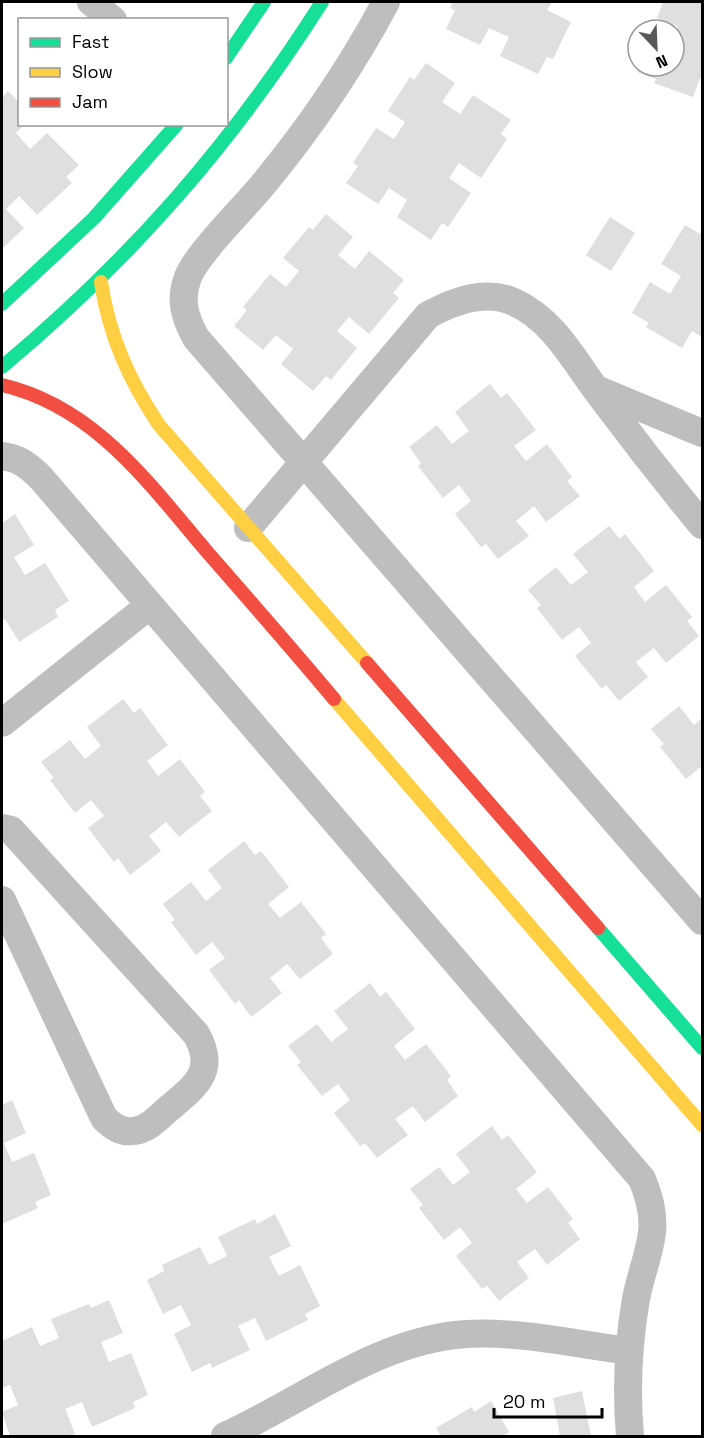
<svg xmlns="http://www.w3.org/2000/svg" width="704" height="1438" font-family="'Space Grotesk',sans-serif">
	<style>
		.building { fill: #dfdfdf }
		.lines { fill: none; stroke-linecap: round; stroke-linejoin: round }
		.street { stroke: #bebebe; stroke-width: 28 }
		.fast { stroke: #16e098; stroke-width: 14 }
		.slow { stroke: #ffcf43; stroke-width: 14 }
		.jam { stroke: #f24e42; stroke-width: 14 }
	</style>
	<rect width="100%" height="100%" fill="#fff"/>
	<path class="building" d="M 453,2 L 552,2 L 547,10 L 571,22 L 553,59 L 547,57 L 538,74 L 500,56 L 509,37 L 489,28 L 480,45 L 446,29 L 455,10 L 450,8 Z
		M 663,2 L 702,2 L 702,79 L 700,78 L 693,97 L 654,83 L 656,79 L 637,72 L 639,66 L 674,66 L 674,39 L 678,26 L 657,18 Z
		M 426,63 L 455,83 L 442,102 L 460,114 L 473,95 L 511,120 L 501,134 L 507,139 L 481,178 L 459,163 L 449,178 L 471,193 L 448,227 L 442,223 L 431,240 L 397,217 L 407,200 L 389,188 L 378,204 L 346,183 L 358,166 L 353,163 L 376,128 L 394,139 L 405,122 L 388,111 L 410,77 L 414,80 Z
		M 8,91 L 20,103 L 20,124 L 25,124 L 16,133 L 30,149 L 47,133 L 79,165 L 66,177 L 72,183 L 37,215 L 19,196 L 6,209 L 24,228 L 2,249 L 2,98 Z
		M 326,214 L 353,237 L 338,255 L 355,269 L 369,251 L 404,280 L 393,293 L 399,298 L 369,334 L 349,317 L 337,331 L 357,348 L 331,380 L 326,376 L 313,391 L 281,364 L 293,349 L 276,335 L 263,350 L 234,326 L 247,310 L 243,307 L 270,274 L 286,287 L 299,271 L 283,258 L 309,227 L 313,230 Z
		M 610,217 L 635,233 L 611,271 L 586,255 Z
		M 685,225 L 700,234 L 702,229 L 702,337 L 692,331 L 682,348 L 646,327 L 649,323 L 632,313 L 650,282 L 670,294 L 681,276 L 661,264 Z
		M 490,384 L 501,398 L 507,393 L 536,430 L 514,446 L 526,461 L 547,444 L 572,477 L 567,481 L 580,496 L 546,522 L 534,506 L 516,521 L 529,536 L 498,559 L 486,544 L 481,547 L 455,514 L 471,501 L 459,485 L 443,498 L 418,466 L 421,463 L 409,447 L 437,425 L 452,444 L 469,431 L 455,412 Z
		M 15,514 L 34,545 L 14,557 L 25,575 L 45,563 L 69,601 L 55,610 L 58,617 L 19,642 L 5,619 L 2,621 L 2,523 Z
		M 609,526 L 620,539 L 625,534 L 654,571 L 634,587 L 645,602 L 666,585 L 692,617 L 687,621 L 699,636 L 666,663 L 654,648 L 636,662 L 648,677 L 619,701 L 606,685 L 602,689 L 575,656 L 591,643 L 579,627 L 562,640 L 537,608 L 541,605 L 528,590 L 556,567 L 571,585 L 588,572 L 573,554 Z
		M 123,699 L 134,713 L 140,708 L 168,745 L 147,761 L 158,776 L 180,759 L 205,792 L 200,796 L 212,811 L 179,837 L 166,822 L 149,836 L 161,851 L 130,875 L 118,858 L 114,862 L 88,828 L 104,816 L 91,800 L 75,813 L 50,780 L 54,778 L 41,762 L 70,740 L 85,759 L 101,746 L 87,727 Z
		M 679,706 L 694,725 L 702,718 L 702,766 L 686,779 L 660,747 L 664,744 L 651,729 Z
		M 244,841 L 255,855 L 261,851 L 289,887 L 268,904 L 280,918 L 301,902 L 326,934 L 321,938 L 333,954 L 300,979 L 287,964 L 270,978 L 282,993 L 251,1017 L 239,1000 L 235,1004 L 209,970 L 225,958 L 212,942 L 196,955 L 171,922 L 175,920 L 163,904 L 191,882 L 206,901 L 222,888 L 208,870 Z
		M 370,983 L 380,997 L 386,992 L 415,1029 L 394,1046 L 405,1060 L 426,1044 L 451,1076 L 447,1080 L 458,1096 L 425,1122 L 413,1106 L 395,1119 L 408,1135 L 377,1158 L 365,1143 L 360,1146 L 334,1113 L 350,1100 L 338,1084 L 322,1096 L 297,1065 L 301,1062 L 288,1046 L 317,1024 L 331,1042 L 348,1029 L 334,1011 Z
		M 12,1100 L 26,1133 L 4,1143 L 12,1162 L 34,1153 L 51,1195 L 35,1202 L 38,1208 L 2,1224 L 2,1105 Z
		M 492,1126 L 502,1140 L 508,1135 L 537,1172 L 516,1189 L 527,1203 L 548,1187 L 573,1219 L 568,1223 L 580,1239 L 547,1265 L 535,1249 L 517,1262 L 529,1278 L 499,1301 L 487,1286 L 482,1289 L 456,1256 L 472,1243 L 460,1227 L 444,1240 L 419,1208 L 423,1205 L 410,1189 L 439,1167 L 453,1185 L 470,1172 L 456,1154 Z
		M 275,1214 L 291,1246 L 269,1257 L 279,1276 L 300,1265 L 320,1306 L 305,1314 L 308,1320 L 266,1341 L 255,1318 L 238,1326 L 250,1350 L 212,1368 L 210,1363 L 192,1372 L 174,1334 L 191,1325 L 181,1305 L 163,1314 L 147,1280 L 164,1271 L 162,1265 L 200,1247 L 209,1265 L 227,1256 L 218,1237 L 255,1219 L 257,1224 Z
		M 109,1300 L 123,1333 L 101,1342 L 109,1362 L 131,1353 L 148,1395 L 133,1402 L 135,1408 L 92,1427 L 82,1402 L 65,1409 L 75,1434 L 69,1436 L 10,1436 L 2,1412 L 18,1405 L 10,1385 L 2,1388 L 2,1341 L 32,1327 L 40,1346 L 59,1338 L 51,1319 L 89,1304 L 91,1308 Z
		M 582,1391 L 591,1436 L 560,1436 L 553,1398 Z
		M 491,1401 L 509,1432 L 502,1436 L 441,1436 L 436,1428 L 472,1407 L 474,1412 Z"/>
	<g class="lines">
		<path class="street" d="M 91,2 L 113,20
			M 386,2 C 353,64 311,126 266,181 C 247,205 198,252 188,277 C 179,300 185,318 196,338 L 702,921
			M 596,389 L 702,433
			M 2,456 C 19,458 29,466 41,478 L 642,1179 C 664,1231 646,1249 636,1299 C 628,1345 626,1390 630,1436
			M 248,528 L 428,315 C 454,301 485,289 514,302 C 556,321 576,365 603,399 C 635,442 668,484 702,525
			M 2,723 L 150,605
			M 2,828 L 11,830 L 196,1034 C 218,1072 194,1087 167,1110 C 157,1119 147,1130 133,1131 C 121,1133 112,1126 104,1118 L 2,900
			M 225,1436 C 304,1400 377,1340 466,1334 C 519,1331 576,1344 629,1351"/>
		<path class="fast" d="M 226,58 L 264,2
			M 2,304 L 94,218 L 177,124
			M 2,367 C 132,258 231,145 322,2
			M 598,928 L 702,1048"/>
		<path class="slow" d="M 101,282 C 109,336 129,380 159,425 L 367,663
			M 334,699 L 702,1125"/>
		<path class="jam" d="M 2,385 C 96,407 149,484 209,554 C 251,602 293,650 334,699
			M 367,663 L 598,928"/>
	</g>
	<rect width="704" height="1438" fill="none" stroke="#000000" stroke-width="6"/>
	<rect x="18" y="18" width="210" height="108" fill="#ffffff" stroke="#999999" stroke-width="1.5"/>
	<rect x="30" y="38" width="30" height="9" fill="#16e098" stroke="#999999" stroke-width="1.5"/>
	<text x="72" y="48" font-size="18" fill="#000000">Fast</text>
	<rect x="30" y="68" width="30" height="9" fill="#ffcf43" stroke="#999999" stroke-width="1.5"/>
	<text x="72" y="78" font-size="18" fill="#000000">Slow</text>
	<rect x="30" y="98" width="30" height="9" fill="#f24e42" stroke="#999999" stroke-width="1.5"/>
	<text x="72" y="108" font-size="18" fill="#000000">Jam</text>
	<g transform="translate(656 48) rotate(157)"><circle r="28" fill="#ffffff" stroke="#999999" stroke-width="1.5"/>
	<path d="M0-4.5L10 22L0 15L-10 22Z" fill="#595959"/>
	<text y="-9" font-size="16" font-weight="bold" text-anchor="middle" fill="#000000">N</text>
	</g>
	<path d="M494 1408v9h108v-9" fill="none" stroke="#000000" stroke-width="3"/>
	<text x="503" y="1408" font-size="18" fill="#000000" stroke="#ffffff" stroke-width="4.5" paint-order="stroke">20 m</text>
</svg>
